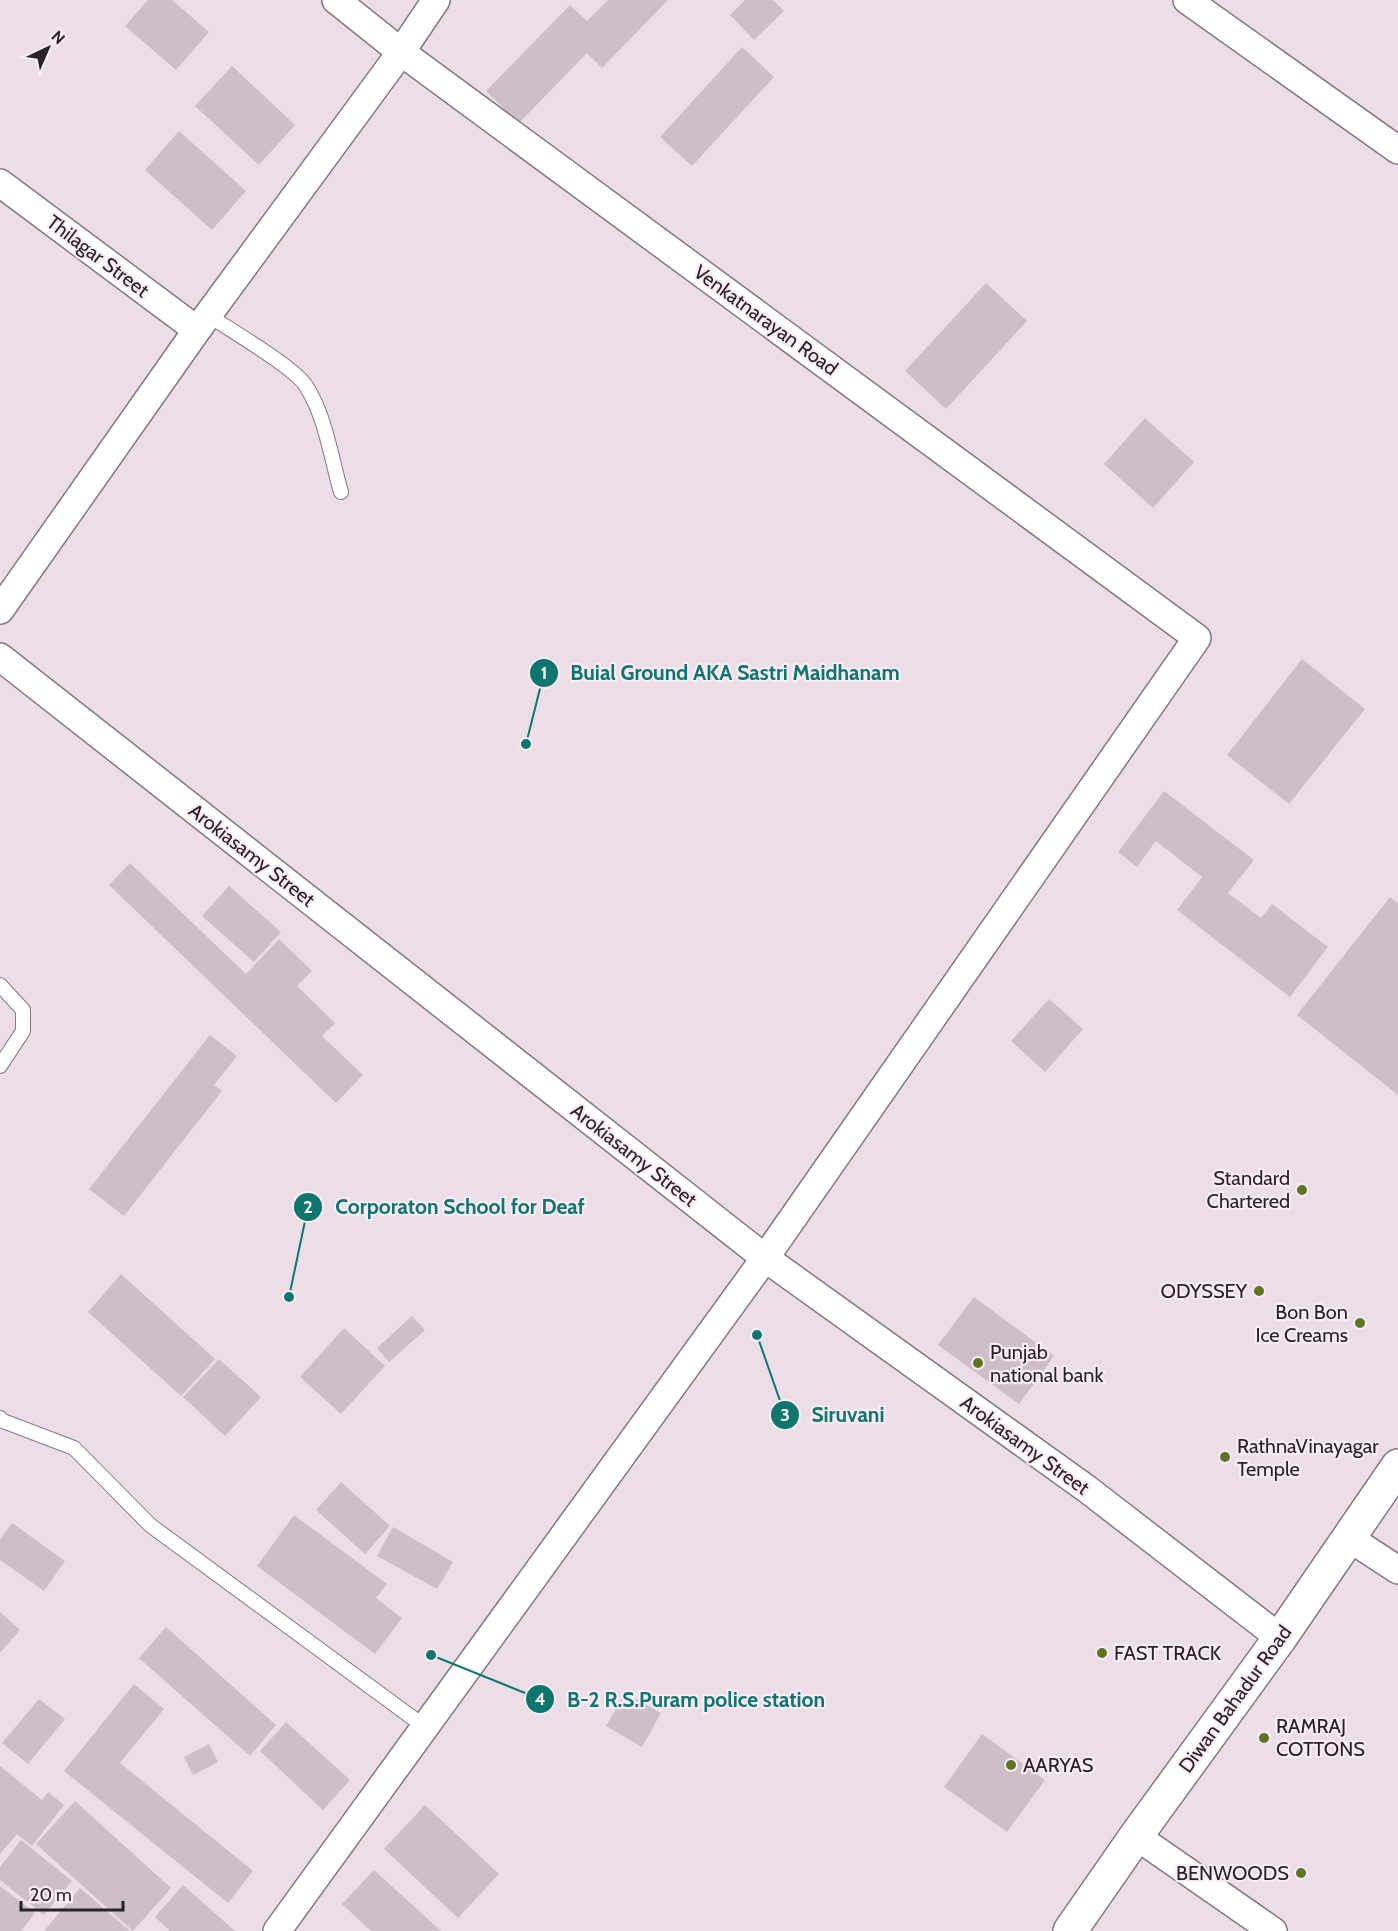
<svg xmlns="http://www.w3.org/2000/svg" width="1398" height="1931" font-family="Cabin,sans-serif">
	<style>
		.building { fill: #ccbfc9 }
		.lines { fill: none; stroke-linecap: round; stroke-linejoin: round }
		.lane-casing { stroke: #847781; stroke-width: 16 }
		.street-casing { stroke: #847781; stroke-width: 30 }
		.secondary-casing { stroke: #847781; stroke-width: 36 }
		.lane { stroke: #fff; stroke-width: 14 }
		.street { stroke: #fff; stroke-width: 27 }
		.secondary { stroke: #fff; stroke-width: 33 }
		.poi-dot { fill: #5e7424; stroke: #f9ecf6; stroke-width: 2 }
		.labels { text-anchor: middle; stroke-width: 4.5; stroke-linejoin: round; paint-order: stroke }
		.street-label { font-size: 20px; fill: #282327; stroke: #f9ecf6 }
		.poi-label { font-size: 20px; fill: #282327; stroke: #f9ecf6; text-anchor: start }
		.leader { fill: none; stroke: #0f766e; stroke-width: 2 }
		.callout-dot { fill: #0f766e; stroke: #f9ecf6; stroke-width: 2 }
		.mark-label { font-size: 18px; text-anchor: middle; font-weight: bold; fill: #fff }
		.callout-label { font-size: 21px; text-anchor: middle; font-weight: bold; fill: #0f766e; stroke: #f9ecf6; stroke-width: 4.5; stroke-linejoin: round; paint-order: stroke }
	</style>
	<rect width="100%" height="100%" fill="#ecdee9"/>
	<path class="building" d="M 148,0 L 172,0 L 209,32 L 176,70 L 125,26 Z
		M 608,0 L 668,0 L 602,68 L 587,53 L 519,123 L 486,91 L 570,5 L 587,21 Z
		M 745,0 L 773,0 L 784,11 L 754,40 L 730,15 Z
		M 742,47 L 774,77 L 692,166 L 660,137 Z
		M 232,66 L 295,125 L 259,165 L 195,106 Z
		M 179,131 L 246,191 L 212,230 L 145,170 Z
		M 986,283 L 1027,321 L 946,409 L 905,371 Z
		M 1145,418 L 1194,462 L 1153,508 L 1104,464 Z
		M 1302,659 L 1365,709 L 1289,804 L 1227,755 Z
		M 1164,791 L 1254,860 L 1228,893 L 1261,918 L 1272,904 L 1328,947 L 1290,997 L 1177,910 L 1202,877 L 1156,841 L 1137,867 L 1118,852 Z
		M 130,863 L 246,974 L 279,939 L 312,971 L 297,986 L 335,1023 L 322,1036 L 363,1075 L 336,1103 L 109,885 Z
		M 229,886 L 281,932 L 254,962 L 202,916 Z
		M 1390,897 L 1398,903 L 1398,1095 L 1297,1015 Z
		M 1049,999 L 1083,1029 L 1045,1072 L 1011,1041 Z
		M 210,1035 L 237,1056 L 214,1085 L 222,1091 L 124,1216 L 89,1189 Z
		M 121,1274 L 215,1359 L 181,1396 L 88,1312 Z
		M 974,1297 L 1054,1356 L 1019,1404 L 938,1345 Z
		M 412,1316 L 425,1330 L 389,1362 L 377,1348 Z
		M 344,1328 L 385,1366 L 341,1414 L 300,1377 Z
		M 219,1359 L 261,1397 L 225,1436 L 183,1397 Z
		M 341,1482 L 390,1526 L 365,1554 L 316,1510 Z
		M 294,1515 L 387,1584 L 376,1598 L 402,1618 L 375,1654 L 257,1566 Z
		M 12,1523 L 65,1561 L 44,1591 L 0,1560 L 0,1540 Z
		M 393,1527 L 453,1562 L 437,1589 L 377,1556 Z
		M 0,1612 L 20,1630 L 0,1653 Z
		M 166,1627 L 276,1725 L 250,1756 L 139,1658 Z
		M 134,1684 L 164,1709 L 120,1763 L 253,1871 L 228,1903 L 64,1771 Z
		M 625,1693 L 661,1713 L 642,1747 L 606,1726 Z
		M 39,1699 L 65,1719 L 28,1764 L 2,1743 Z
		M 286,1722 L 350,1780 L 323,1810 L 260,1751 Z
		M 982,1734 L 1045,1780 L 1007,1832 L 944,1787 Z
		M 209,1744 L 218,1762 L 193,1775 L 184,1757 Z
		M 0,1766 L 42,1800 L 48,1792 L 64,1805 L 32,1846 L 17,1834 L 0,1854 Z
		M 75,1801 L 171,1888 L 133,1931 L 36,1844 Z
		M 425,1805 L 499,1874 L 458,1918 L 384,1849 Z
		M 21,1840 L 72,1881 L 44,1915 L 0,1880 L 0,1867 Z
		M 374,1870 L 441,1931 L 371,1931 L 342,1904 Z
		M 183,1885 L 235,1931 L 170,1931 L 155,1917 Z
		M 0,1886 L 35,1913 L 21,1931 L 0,1931 Z
		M 80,1888 L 130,1931 L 44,1931 Z"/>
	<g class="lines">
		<g class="lane-casing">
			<path id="lane" d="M 208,315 C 230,330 294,367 306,386 C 326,417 331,458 341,492
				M 0,985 L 23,1010 L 23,1031 L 0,1066
				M 0,1418 L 3,1421 L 74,1448 L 150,1525 L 425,1727"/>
		</g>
		<g class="street-casing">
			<path id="street" d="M 1187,0 L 1398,150
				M 0,183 L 197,330
				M 0,610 L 197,330 L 401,52 L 436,0
				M 0,657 L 765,1258 L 1087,1489 L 1280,1638
				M 1349,1538 L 1398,1570
				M 1136,1836 L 1273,1931
				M 277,1931 L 765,1258 L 1197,638 L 401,52 L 336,0"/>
		</g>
		<g class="secondary-casing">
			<path id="secondary" d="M 1070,1931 L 1136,1836 L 1280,1638 L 1398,1466"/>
		</g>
		<use href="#lane" class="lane"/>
		<use href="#street" class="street"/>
		<use href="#secondary" class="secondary"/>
	</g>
	<g class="poi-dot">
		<circle cx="1302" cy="1190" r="6"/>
		<circle cx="1259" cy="1291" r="6"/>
		<circle cx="1360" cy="1323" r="6"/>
		<circle cx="978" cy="1363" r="6"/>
		<circle cx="1225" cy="1457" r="6"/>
		<circle cx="1102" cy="1653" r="6"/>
		<circle cx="1264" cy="1738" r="6"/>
		<circle cx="1011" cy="1765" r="6"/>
		<circle cx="1301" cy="1873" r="6"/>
	</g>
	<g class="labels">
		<g class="street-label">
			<text transform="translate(98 256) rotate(37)" y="7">Thilagar Street</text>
			<text transform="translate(766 320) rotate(36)" y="7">Venkatnarayan Road</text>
			<text transform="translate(252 855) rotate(38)" y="7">Arokiasamy Street</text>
			<text transform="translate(634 1155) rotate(38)" y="7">Arokiasamy Street</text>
			<text transform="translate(1025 1445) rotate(36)" y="7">Arokiasamy Street</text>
			<text transform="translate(1235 1699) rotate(-54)" y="7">Diwan Bahadur Road</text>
		</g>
		<g class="poi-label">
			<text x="1290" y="1185" text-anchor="end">Standard<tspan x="1290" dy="23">Chartered</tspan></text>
			<text x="1247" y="1298" text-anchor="end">ODYSSEY</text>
			<text x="1348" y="1319" text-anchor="end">Bon Bon<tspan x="1348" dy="23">Ice Creams</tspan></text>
			<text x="990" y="1359">Punjab<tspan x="990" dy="23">national bank</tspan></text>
			<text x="1237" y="1453">RathnaVinayagar<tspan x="1237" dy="23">Temple</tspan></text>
			<text x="1114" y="1660">FAST TRACK</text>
			<text x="1276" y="1733">RAMRAJ<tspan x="1276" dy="23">COTTONS</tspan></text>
			<text x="1023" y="1772">AARYAS</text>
			<text x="1289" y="1880" text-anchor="end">BENWOODS</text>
		</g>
	</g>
	<path class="leader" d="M526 744L544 673M289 1297L308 1207M757 1335L785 1415M431 1655L540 1699"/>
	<g class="callout-dot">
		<circle cx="526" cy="744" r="6"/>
		<circle cx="289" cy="1297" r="6"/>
		<circle cx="757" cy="1335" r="6"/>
		<circle cx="431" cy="1655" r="6"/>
		<circle cx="544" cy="673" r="15"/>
		<circle cx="308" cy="1207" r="15"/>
		<circle cx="785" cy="1415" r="15"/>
		<circle cx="540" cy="1699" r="15"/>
	</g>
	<g class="mark-label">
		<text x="544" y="679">1</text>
		<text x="308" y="1213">2</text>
		<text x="785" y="1421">3</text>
		<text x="540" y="1705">4</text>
	</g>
	<g class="callout-label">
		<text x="735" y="680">Buial Ground AKA Sastri Maidhanam</text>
		<text x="460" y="1214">Corporaton School for Deaf</text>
		<text x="848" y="1422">Siruvani</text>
		<text x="696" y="1707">B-2 R.S.Puram police station</text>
	</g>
	<g transform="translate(48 48) rotate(44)" stroke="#f9ecf6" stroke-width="4.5" paint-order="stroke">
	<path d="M0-4.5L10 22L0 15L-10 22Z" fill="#282327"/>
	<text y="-9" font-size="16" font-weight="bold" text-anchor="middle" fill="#282327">N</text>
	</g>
	<path d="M21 1901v9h102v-9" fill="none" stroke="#282327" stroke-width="3"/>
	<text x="30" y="1901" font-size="18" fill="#282327" stroke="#f9ecf6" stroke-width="4.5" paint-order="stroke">20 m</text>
</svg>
